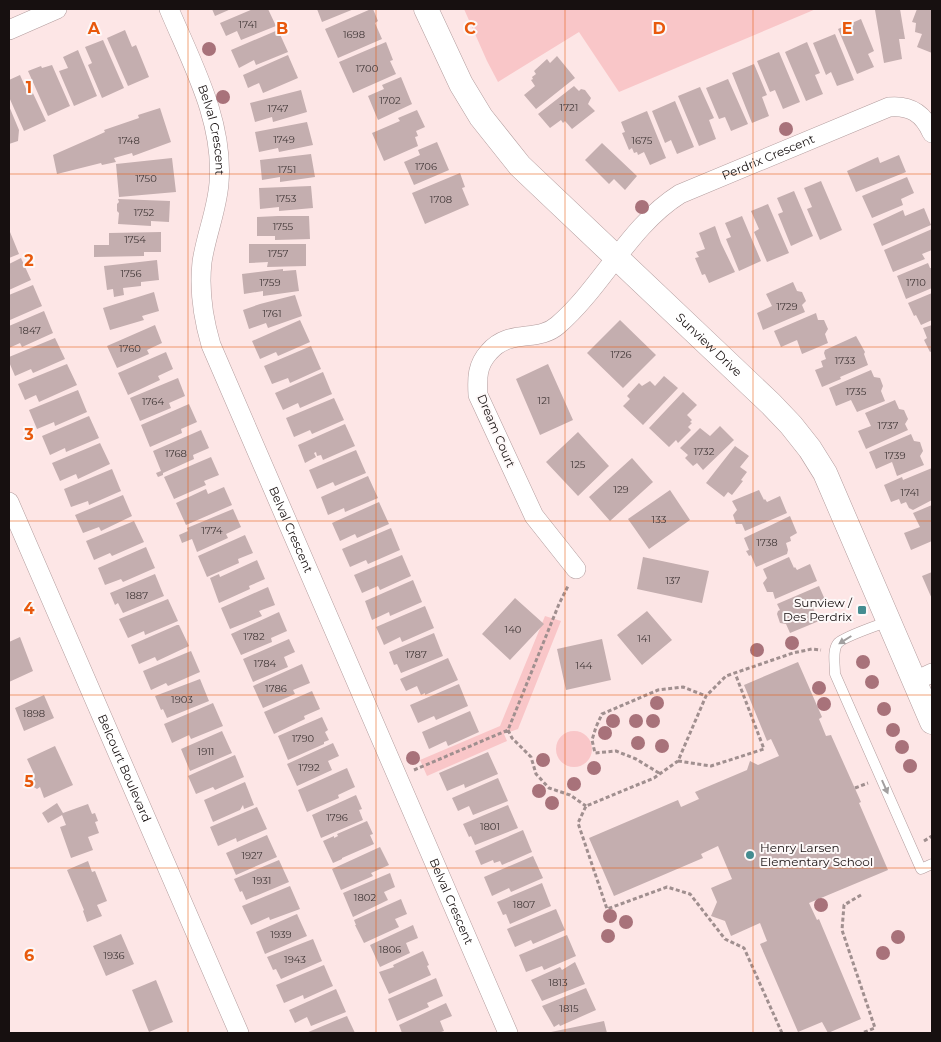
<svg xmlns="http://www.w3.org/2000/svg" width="941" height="1042" font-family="Montserrat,sans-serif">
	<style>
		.green { fill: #f9c6c8 }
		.building { fill: #c4aeaf }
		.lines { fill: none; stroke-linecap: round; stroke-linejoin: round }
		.service-casing { stroke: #b29c9d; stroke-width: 11 }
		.minor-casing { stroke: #b29c9d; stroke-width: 20 }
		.tertiary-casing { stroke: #b29c9d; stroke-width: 25 }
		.path { stroke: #a08f8f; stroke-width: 3; stroke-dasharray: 4 2.5; stroke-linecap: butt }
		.service { stroke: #fff; stroke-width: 10 }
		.minor { stroke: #fff; stroke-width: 19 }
		.tertiary { stroke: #fff; stroke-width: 24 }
		.tree { fill: #a8727a }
		.oneway { fill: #a29f9f }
		.grid { fill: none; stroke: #e8590c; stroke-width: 1; stroke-opacity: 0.55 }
		.poi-dot { fill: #448c90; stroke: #fdf8f8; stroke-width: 2 }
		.labels { text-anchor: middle; stroke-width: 4; stroke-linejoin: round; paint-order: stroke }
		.number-label { font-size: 10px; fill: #423838 }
		.street-label { font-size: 12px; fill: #171010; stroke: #fdf8f8 }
		.poi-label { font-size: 12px; fill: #171010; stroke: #fdf8f8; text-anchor: end }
		.grid-label { font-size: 16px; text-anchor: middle; font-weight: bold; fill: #e8590c; stroke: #fdf8f8; stroke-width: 4; stroke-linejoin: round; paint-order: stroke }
	</style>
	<rect width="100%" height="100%" fill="#fde6e6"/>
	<path class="green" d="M 464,9 L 816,9 L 619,92 L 579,32 L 498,82 L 487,61 Z
		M 545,616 L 561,621 L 518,729 L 504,734 L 507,741 L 427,776 L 420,760 L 500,726 Z
		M556 749a18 18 0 1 1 36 0a18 18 0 1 1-36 0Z"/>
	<path class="building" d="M 212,9 L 231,9 L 215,16 Z
		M 253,9 L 268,9 L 276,26 L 241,40 L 237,31 L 226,36 L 220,23 Z
		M 317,9 L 354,9 L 322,22 Z
		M 371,9 L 373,9 L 378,21 L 375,23 L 382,39 L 338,58 L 325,29 Z
		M 881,9 L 900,9 L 905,39 L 899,39 L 902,59 L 884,63 L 875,10 Z
		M 917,9 L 932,9 L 932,53 L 917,47 L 922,34 L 915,32 L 916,23 L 912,22 Z
		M 861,19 L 874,51 L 868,54 L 874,67 L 857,74 L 838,29 Z
		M 125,30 L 132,47 L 136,45 L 149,77 L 128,86 L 107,38 Z
		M 278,30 L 288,52 L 256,65 L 254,60 L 239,68 L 231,50 Z
		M 835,34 L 854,80 L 837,86 L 831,72 L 826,75 L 813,43 Z
		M 103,40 L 124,88 L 102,98 L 88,65 L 92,63 L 85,47 Z
		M 386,42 L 393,60 L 390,61 L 396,74 L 353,93 L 339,62 Z
		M 807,42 L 820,73 L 815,75 L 823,94 L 806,101 L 785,52 Z
		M 78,50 L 97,96 L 74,106 L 59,71 L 68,68 L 63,57 Z
		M 779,52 L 800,102 L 783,109 L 775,90 L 770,92 L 757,61 Z
		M 288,55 L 298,78 L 263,93 L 259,83 L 248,88 L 243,75 Z
		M 557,56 L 575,78 L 536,109 L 524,95 L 535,86 L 531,80 L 533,79 L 532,77 L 536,74 L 534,71 L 547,59 L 550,63 Z
		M 754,64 L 767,95 L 762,97 L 769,116 L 752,123 L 732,73 Z
		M 52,65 L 70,106 L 48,116 L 28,71 L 41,66 L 42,68 Z
		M 20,75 L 27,91 L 31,89 L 46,121 L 24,131 L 9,97 L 9,80 Z
		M 401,77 L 412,104 L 378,120 L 368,96 L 384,89 L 382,85 Z
		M 728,79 L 748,124 L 731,131 L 725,117 L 719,119 L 706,88 Z
		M 574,86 L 579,91 L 581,89 L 585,90 L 591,98 L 588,104 L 595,111 L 572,129 L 565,121 L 563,123 L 561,120 L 550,128 L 538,114 Z
		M 700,87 L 714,118 L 709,120 L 716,139 L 699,146 L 678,96 Z
		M 301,90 L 307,112 L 273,122 L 272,117 L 255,122 L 250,103 Z
		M 675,101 L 694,147 L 677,154 L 671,140 L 665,143 L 652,111 Z
		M 9,106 L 19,130 L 18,141 L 9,144 Z
		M 160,108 L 171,142 L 133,156 L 132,153 L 114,158 L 116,162 L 102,165 L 101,163 L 57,174 L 53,155 L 94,137 L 105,132 L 104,130 L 139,118 L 138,115 Z
		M 417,110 L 425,127 L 416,131 L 418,136 L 415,137 L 418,146 L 384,161 L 372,133 L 400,121 L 398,118 Z
		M 647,111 L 666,158 L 650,165 L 644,152 L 638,155 L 637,152 L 634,153 L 632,148 L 629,150 L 622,133 L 625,132 L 621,122 Z
		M 307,122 L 313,145 L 279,152 L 278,148 L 259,152 L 255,132 Z
		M 437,142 L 449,170 L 414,185 L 404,162 L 420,155 L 418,150 Z
		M 602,143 L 637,176 L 625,190 L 614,179 L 609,184 L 585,160 Z
		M 311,154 L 315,177 L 280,182 L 280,177 L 262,180 L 260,160 Z
		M 899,155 L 906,172 L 856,192 L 847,171 L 878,157 L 880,163 Z
		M 172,158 L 176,192 L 119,197 L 116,164 Z
		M 460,173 L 465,187 L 462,188 L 469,205 L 425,224 L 412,193 Z
		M 907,177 L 914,193 L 901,199 L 903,205 L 872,218 L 862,196 Z
		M 821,181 L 842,230 L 820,240 L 807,209 L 812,207 L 804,188 Z
		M 311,186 L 313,208 L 279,211 L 279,207 L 260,209 L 259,188 Z
		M 794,191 L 813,236 L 791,246 L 778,214 L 783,212 L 777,198 Z
		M 118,199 L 170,201 L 169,222 L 151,221 L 151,226 L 118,224 L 119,213 L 117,211 L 117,204 L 119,202 Z
		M 768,204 L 789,253 L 767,262 L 754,232 L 759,229 L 751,211 Z
		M 924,208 L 931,225 L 882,246 L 873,224 L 903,210 L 905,216 Z
		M 278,216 L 309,216 L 310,239 L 275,240 L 275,236 L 257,236 L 257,217 Z
		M 742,216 L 761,261 L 739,271 L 726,239 L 731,237 L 725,223 Z
		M 715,226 L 721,243 L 735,272 L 709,283 L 705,274 L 702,275 L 695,258 L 699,257 L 696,252 L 705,249 L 699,233 Z
		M 932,229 L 932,250 L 922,254 L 925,259 L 893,272 L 884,250 Z
		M 10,232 L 19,254 L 9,258 L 9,233 Z
		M 161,232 L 161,252 L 144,252 L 144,256 L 94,257 L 94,245 L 109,245 L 109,233 Z
		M 249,244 L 306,244 L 306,266 L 267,267 L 268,262 L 249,263 Z
		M 21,258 L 31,280 L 9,290 L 9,264 Z
		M 157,260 L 159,280 L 141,282 L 141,286 L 123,288 L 124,295 L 114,297 L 113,289 L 107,290 L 104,266 Z
		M 928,263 L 930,268 L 932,268 L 932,288 L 906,299 L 897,276 Z
		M 283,269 L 283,271 L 296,270 L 299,291 L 263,296 L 263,291 L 244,294 L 242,274 Z
		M 793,282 L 797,291 L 802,292 L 806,301 L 802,305 L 805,312 L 763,330 L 757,313 L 772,306 L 766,294 Z
		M 33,285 L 42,306 L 10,320 L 9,317 L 9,295 Z
		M 154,292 L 159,311 L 142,316 L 144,320 L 110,330 L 103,308 Z
		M 932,293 L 932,320 L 921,325 L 916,315 L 914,316 L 908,303 Z
		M 295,295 L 302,316 L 268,328 L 266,323 L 249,329 L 243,310 L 260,304 Z
		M 44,311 L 53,333 L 22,347 L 20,343 L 9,348 L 9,326 Z
		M 816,313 L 818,320 L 824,320 L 828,329 L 825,334 L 828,343 L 802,354 L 797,340 L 781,347 L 774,331 Z
		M 300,320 L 310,342 L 278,356 L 276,352 L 260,359 L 252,341 Z
		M 620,320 L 656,355 L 623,388 L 587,353 Z
		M 155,325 L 162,343 L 147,350 L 149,354 L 117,368 L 107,346 Z
		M 932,325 L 932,351 L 930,352 L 924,340 L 927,338 L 923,328 Z
		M 856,336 L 865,352 L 864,354 L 868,365 L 840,377 L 841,379 L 822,387 L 815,370 L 823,367 L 821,361 L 826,359 L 824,353 L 825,350 Z
		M 55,338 L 65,359 L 33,373 L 31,369 L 15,376 L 9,362 L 9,357 Z
		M 311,346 L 321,369 L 290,383 L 288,378 L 272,384 L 264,366 Z
		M 166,352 L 173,369 L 158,376 L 160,380 L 128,395 L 118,373 Z
		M 67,364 L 77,385 L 39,402 L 36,395 L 25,400 L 18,384 Z
		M 548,364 L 573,420 L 540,435 L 516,379 Z
		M 871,370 L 874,377 L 880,378 L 883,386 L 881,391 L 885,401 L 857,412 L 851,400 L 836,406 L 829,388 Z
		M 323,372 L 332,394 L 300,408 L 298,403 L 283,410 L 275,393 Z
		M 664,376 L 678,388 L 643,425 L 623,406 L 630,399 L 627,396 L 639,383 L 642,386 L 650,381 L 655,386 Z
		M 178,378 L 185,396 L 169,403 L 171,408 L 140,421 L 130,398 Z
		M 78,390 L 87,412 L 55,426 L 54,422 L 37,429 L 29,410 Z
		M 683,392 L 697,405 L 687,415 L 692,420 L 690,422 L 692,423 L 688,427 L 691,430 L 678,443 L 676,440 L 669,447 L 649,428 Z
		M 334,398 L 344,420 L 312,434 L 310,430 L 294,437 L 286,418 Z
		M 895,400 L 899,409 L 904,410 L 908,419 L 905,424 L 908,430 L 866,449 L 858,431 L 871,426 L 865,413 Z
		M 189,404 L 197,422 L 181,429 L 182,433 L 150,447 L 141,425 Z
		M 89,416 L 99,438 L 66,452 L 65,448 L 50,455 L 42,436 Z
		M 345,424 L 355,446 L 323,460 L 321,455 L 317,456 L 316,452 L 314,453 L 316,457 L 305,463 L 298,445 Z
		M 720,426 L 734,440 L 703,470 L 697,463 L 693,466 L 685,458 L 688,455 L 680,448 L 700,428 L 710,436 Z
		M 201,430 L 209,448 L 193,455 L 194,459 L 163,473 L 163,475 L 158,477 L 156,473 L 161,471 L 153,451 Z
		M 578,432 L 609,466 L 578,496 L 546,462 Z
		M 911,434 L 914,441 L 920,442 L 923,451 L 920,456 L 924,465 L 897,476 L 892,462 L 876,469 L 869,452 Z
		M 100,443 L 110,464 L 78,479 L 76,474 L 60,481 L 52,463 Z
		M 735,446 L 749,456 L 740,467 L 747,472 L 741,480 L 743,481 L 732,495 L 728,492 L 724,497 L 706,483 Z
		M 356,450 L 366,473 L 335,486 L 333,482 L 317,489 L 309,470 Z
		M 211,457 L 219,475 L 204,481 L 206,485 L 174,499 L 164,477 Z
		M 632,458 L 653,482 L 610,521 L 589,497 Z
		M 932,468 L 932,500 L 913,510 L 909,508 L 906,502 L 901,504 L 899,499 L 891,502 L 884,485 L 902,477 L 903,480 Z
		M 112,469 L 121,491 L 89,505 L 88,501 L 71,507 L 64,489 Z
		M 368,476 L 378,498 L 345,512 L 344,508 L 328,515 L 321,497 Z
		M 224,487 L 232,505 L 186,525 L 176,503 L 206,489 L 208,494 Z
		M 670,490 L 690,520 L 649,549 L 628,519 Z
		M 759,490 L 764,500 L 765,499 L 767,502 L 780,496 L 787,513 L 745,531 L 742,524 L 736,524 L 733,515 L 737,510 L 732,501 Z
		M 123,495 L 132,516 L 101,531 L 99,527 L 83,533 L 75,515 Z
		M 379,502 L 389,524 L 357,538 L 355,534 L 340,541 L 332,523 Z
		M 932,505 L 932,541 L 911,550 L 904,533 L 920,527 L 913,513 Z
		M 233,509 L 241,527 L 226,534 L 228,538 L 197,552 L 192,539 L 182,543 L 179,535 L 188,531 L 187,528 Z
		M 790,516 L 797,533 L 790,537 L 791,541 L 786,543 L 788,550 L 787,554 L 756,567 L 751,555 L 749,556 L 746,551 L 749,550 L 744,538 Z
		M 134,521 L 144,542 L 112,556 L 110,553 L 94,560 L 86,541 Z
		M 391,528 L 400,550 L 368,564 L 366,560 L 350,567 L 342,549 Z
		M 245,535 L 253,553 L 238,559 L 239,563 L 207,577 L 198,556 Z
		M 146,547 L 155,568 L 123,582 L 121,579 L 105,585 L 98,568 Z
		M 402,555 L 411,576 L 380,590 L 378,586 L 362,593 L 354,575 Z
		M 643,557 L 709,571 L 702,603 L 637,589 Z
		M 789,557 L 794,568 L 795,567 L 797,570 L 810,564 L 817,581 L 775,599 L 773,592 L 767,592 L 763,583 L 767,578 L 763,569 Z
		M 257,560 L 265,579 L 249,586 L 250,589 L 219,603 L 210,578 L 219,574 L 220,577 Z
		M 932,572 L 932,599 L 922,576 Z
		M 155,574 L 164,596 L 123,613 L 118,603 L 115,605 L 110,593 Z
		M 413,580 L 422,602 L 390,616 L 389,612 L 372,620 L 365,601 Z
		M 819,586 L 826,602 L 813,608 L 819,621 L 790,633 L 786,624 L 780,623 L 777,614 L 778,611 L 780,610 L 777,604 Z
		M 268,587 L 275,605 L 259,611 L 262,616 L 230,629 L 221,608 Z
		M 515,598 L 544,624 L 510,660 L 482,634 Z
		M 168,599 L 178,621 L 145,635 L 144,631 L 128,638 L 119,619 Z
		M 425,606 L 434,628 L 402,642 L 400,637 L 384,645 L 376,627 Z
		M 647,611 L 672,640 L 642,665 L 617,635 Z
		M 279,612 L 287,631 L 271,638 L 272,642 L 241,655 L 231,634 Z
		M 177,625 L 179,625 L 189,646 L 157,661 L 155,657 L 139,664 L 131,645 Z
		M 434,633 L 443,656 L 401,673 L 397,664 L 394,665 L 389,652 Z
		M 20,637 L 33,671 L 9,682 L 9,642 Z
		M 289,639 L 295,652 L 284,657 L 288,667 L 253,682 L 243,659 Z
		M 602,639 L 611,680 L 566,690 L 557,649 Z
		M 191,651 L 200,672 L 168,686 L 166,683 L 151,690 L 143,671 Z
		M 448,658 L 458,680 L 425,695 L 425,693 L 421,695 L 417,686 L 406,691 L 400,679 Z
		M 798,662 L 822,717 L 819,719 L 826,736 L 831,735 L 861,802 L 859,803 L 888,870 L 809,903 L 817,920 L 819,919 L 861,1019 L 828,1033 L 822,1022 L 798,1032 L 760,944 L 767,941 L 760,923 L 731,936 L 725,921 L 711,916 L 717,902 L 711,888 L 732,879 L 718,846 L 701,854 L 703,858 L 614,896 L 589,838 L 678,800 L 681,807 L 699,799 L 695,792 L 747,770 L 750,761 L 758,765 L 779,756 L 771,739 L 767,741 L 744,685 Z
		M 302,664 L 310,683 L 293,690 L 295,694 L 263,708 L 253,686 Z
		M 200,679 L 209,701 L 167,718 L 163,709 L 161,710 L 155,696 Z
		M 459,684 L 468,706 L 436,720 L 434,716 L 418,723 L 410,705 Z
		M 312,691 L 320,709 L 304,716 L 305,719 L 274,734 L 264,712 Z
		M 44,695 L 54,718 L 24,731 L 15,708 Z
		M 213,703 L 223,726 L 191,739 L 189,735 L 172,743 L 164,724 Z
		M 470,711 L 479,732 L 448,746 L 446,741 L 429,749 L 422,732 Z
		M 322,717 L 328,730 L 325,732 L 329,740 L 324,742 L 324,744 L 288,760 L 278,736 Z
		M 222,731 L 232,753 L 190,771 L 181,749 Z
		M 333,743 L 339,756 L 328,761 L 332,770 L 297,786 L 287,764 Z
		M 55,746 L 73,785 L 44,798 L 40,787 L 37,789 L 32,786 L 30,780 L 31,775 L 34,774 L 27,759 Z
		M 488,752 L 498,774 L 465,788 L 464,784 L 447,791 L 439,773 Z
		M 235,755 L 244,777 L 215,790 L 213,787 L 196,794 L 188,776 Z
		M 347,768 L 355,787 L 338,795 L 339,798 L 307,812 L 298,790 Z
		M 498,778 L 508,801 L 473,815 L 469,806 L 458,811 L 452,798 Z
		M 245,782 L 254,805 L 244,809 L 243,805 L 240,810 L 213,822 L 204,800 Z
		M 356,795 L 362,809 L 359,810 L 363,820 L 321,838 L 312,815 Z
		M 57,803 L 63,813 L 88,804 L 92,814 L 95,813 L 98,821 L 95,822 L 99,833 L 88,837 L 93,850 L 71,858 L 60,827 L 66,825 L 62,815 L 48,823 L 42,813 Z
		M 508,805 L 518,828 L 475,845 L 471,836 L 469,837 L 463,824 Z
		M 257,807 L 267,829 L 237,842 L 236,838 L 218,846 L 210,827 Z
		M 367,821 L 373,834 L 370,835 L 374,844 L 342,858 L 342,859 L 333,863 L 323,841 L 334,836 L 334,838 L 338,836 L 337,834 Z
		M 523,830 L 532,852 L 502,865 L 500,861 L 494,863 L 493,860 L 481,865 L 475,851 Z
		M 267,835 L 277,857 L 236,875 L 226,853 Z
		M 380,847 L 389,865 L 371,873 L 373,876 L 341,890 L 332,869 Z
		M 533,856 L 543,878 L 511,892 L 509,888 L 492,896 L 484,877 Z
		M 279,860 L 289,882 L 246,900 L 242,891 L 240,892 L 234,879 Z
		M 88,861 L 92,872 L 95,871 L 107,901 L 97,905 L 102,916 L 87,922 L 83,911 L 84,910 L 67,870 Z
		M 390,873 L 395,887 L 384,892 L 388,900 L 353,917 L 343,893 Z
		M 542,883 L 551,906 L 510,924 L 506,914 L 503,915 L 497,902 Z
		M 290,886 L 300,909 L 270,920 L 269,917 L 251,925 L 242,906 Z
		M 401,899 L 407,914 L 395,919 L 399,927 L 364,943 L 355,925 L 356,925 L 354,920 Z
		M 556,909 L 565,930 L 533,944 L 531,940 L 515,947 L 507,929 Z
		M 297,914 L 307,936 L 265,954 L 256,932 Z
		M 413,925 L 418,938 L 406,943 L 410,953 L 380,967 L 370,945 Z
		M 121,934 L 134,964 L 106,976 L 93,946 Z
		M 567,935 L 576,956 L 544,970 L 542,966 L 526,972 L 519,955 Z
		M 313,939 L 322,961 L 281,979 L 276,969 L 273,970 L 267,957 Z
		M 423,951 L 429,965 L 427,966 L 431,975 L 389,994 L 379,972 L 394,967 L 393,965 Z
		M 575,962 L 585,984 L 542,1001 L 531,980 L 560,967 L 562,970 Z
		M 324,965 L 333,986 L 304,999 L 303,995 L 284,1003 L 276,985 Z
		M 436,978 L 443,996 L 427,1003 L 429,1007 L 397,1021 L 388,999 Z
		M 156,980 L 173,1022 L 149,1032 L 132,990 Z
		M 586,988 L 596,1010 L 560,1026 L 559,1024 L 554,1027 L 542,1006 Z
		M 336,989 L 346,1012 L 311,1026 L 307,1017 L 295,1023 L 289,1010 Z
		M 446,1003 L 452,1016 L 440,1021 L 444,1031 L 438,1033 L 402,1033 L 399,1025 Z
		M 347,1016 L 355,1033 L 306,1033 L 337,1020 Z
		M 604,1021 L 607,1033 L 551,1033 L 551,1032 Z"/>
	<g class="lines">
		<g class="service-casing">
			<path id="service" d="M 889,621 C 879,625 845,636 838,643 C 832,650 835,664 835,674 L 921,869 L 932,864"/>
		</g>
		<g class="minor-casing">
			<g id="minor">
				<path id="s1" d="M 169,9 C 192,64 224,121 219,183 C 217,210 206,235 202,262 C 199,290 203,318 211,345 L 508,1033"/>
				<path d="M 9,30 L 57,9"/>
				<path id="s2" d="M 9,502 L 239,1033"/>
				<path id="s3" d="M 576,569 L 534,516 L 478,395 C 477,378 477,365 489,352 C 509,328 538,343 558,325 C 603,286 629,226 680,194 L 889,107 C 910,105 923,113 932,133"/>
				<path d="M 915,681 L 932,673"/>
			</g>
		</g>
		<g class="tertiary-casing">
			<g id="tertiary">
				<path id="s4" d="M 426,9 L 461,84 L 481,117 L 520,166 L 771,404 L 791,425 L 810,449 L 825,473 L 932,722"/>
			</g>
		</g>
		<path class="path" d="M 508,730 L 512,738 L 531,757 L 536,774 L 549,788 L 570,795 L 586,806
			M 678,761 L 711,766 L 764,749 L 735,673
			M 414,770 L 508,730 L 559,604 L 568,586
			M 659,773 L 636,759 L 616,751 L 595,753 L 592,740 L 596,727 L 602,714 L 658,690 L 683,687 L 706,696
			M 855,788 L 868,783
			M 924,841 L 932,836
			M 861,895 L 844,905 L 842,930 L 875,1028 L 862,1033
			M 782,1033 L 744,948 L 725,939 L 690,894 L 667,887 L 607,909 L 578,823 L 586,806 L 654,778 L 678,761 L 706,696 L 726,676 L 793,653 L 812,649 L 821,650"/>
		<use href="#service" class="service"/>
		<use href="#minor" class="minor"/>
		<use href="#tertiary" class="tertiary"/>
	</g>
	<g class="tree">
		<circle cx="209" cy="49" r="7"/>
		<circle cx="223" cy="97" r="7"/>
		<circle cx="786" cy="129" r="7"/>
		<circle cx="642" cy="207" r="7"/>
		<circle cx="792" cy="643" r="7"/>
		<circle cx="757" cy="650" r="7"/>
		<circle cx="863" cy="662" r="7"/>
		<circle cx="872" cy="682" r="7"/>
		<circle cx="819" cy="688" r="7"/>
		<circle cx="657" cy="703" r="7"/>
		<circle cx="824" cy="704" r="7"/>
		<circle cx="884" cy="709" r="7"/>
		<circle cx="613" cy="721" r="7"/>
		<circle cx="636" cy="721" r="7"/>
		<circle cx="653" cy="721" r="7"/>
		<circle cx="893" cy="730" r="7"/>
		<circle cx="605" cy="733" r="7"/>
		<circle cx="638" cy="743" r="7"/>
		<circle cx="662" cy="746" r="7"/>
		<circle cx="902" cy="747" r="7"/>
		<circle cx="413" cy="758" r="7"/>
		<circle cx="543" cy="760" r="7"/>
		<circle cx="910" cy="766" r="7"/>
		<circle cx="594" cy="768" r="7"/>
		<circle cx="574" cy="784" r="7"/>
		<circle cx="539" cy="791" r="7"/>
		<circle cx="552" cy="803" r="7"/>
		<circle cx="821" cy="905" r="7"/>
		<circle cx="610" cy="916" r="7"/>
		<circle cx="626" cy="922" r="7"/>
		<circle cx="608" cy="936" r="7"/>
		<circle cx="898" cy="937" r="7"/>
		<circle cx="883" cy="953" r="7"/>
	</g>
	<defs><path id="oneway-solid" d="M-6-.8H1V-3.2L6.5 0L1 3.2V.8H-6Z" transform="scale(1.25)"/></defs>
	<g class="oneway">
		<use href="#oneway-solid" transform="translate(845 640) rotate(148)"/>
		<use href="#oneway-solid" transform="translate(885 787) rotate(66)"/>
	</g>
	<path class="grid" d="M 188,9 L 188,1033M 376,9 L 376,1033M 565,9 L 565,1033M 753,9 L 753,1033M 9,174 L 932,174M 9,347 L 932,347M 9,521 L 932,521M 9,695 L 932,695M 9,868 L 932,868"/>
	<g class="poi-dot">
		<rect x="857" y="605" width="10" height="10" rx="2.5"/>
		<circle cx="750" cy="855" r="5"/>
	</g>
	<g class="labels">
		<g class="number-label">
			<text x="248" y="28">1741</text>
			<text x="354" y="38">1698</text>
			<text x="367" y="72">1700</text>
			<text x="390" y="104">1702</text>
			<text x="569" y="111">1721</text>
			<text x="278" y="112">1747</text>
			<text x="284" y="143">1749</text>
			<text x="129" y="144">1748</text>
			<text x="642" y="144">1675</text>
			<text x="426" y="170">1706</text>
			<text x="287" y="173">1751</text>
			<text x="146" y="182">1750</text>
			<text x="286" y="202">1753</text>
			<text x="441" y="203">1708</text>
			<text x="144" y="216">1752</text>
			<text x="283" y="230">1755</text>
			<text x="135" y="243">1754</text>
			<text x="278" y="257">1757</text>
			<text x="131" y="277">1756</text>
			<text x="270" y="286">1759</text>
			<text x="916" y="286">1710</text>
			<text x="787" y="310">1729</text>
			<text x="272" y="317">1761</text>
			<text x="30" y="334">1847</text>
			<text x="130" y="352">1760</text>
			<text x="621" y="358">1726</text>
			<text x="845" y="364">1733</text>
			<text x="856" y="395">1735</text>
			<text x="544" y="404">121</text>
			<text x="153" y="405">1764</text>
			<text x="888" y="429">1737</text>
			<text x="704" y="455">1732</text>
			<text x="176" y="457">1768</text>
			<text x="895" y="459">1739</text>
			<text x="578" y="468">125</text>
			<text x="621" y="493">129</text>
			<text x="910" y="496">1741</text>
			<text x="659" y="523">133</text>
			<text x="212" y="534">1774</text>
			<text x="767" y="546">1738</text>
			<text x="673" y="584">137</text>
			<text x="137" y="599">1887</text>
			<text x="513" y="633">140</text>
			<text x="254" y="640">1782</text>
			<text x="644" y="642">141</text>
			<text x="416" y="658">1787</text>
			<text x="265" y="667">1784</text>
			<text x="584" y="669">144</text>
			<text x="276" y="692">1786</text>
			<text x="182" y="703">1903</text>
			<text x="34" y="717">1898</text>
			<text x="303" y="742">1790</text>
			<text x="206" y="755">1911</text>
			<text x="309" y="771">1792</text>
			<text x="337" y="821">1796</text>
			<text x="490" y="830">1801</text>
			<text x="252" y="859">1927</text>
			<text x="262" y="884">1931</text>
			<text x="365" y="901">1802</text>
			<text x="524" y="908">1807</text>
			<text x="281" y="938">1939</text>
			<text x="390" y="953">1806</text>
			<text x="114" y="959">1936</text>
			<text x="295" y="963">1943</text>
			<text x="558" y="986">1813</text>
			<text x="569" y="1012">1815</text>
		</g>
		<g class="street-label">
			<text dy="4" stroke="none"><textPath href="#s1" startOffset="129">Belval Crescent</textPath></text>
			<text dy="4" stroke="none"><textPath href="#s3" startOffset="598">Perdrix Crescent</textPath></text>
			<text dy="4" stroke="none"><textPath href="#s4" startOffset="444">Sunview Drive</textPath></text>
			<text transform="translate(496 431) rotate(67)" y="4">Dream Court</text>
			<text dy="4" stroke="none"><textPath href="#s1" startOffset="549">Belval Crescent</textPath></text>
			<text dy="4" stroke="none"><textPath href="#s2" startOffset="290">Belcourt Boulevard</textPath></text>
			<text dy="4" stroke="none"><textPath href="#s1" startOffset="954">Belval Crescent</textPath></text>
		</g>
		<g class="poi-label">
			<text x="852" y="607">Sunview /<tspan x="852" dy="14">Des Perdrix</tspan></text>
			<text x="760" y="852" text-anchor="start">Henry Larsen<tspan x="760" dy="14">Elementary School</tspan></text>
		</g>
	</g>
	<g class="grid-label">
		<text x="94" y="34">A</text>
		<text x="282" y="34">B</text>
		<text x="470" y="34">C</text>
		<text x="659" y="34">D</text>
		<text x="847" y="34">E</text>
		<text x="29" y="93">1</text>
		<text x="29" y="266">2</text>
		<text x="29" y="440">3</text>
		<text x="29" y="614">4</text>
		<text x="29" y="787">5</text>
		<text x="29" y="961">6</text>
	</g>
	<rect width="941" height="1042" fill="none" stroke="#171010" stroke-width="20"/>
</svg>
